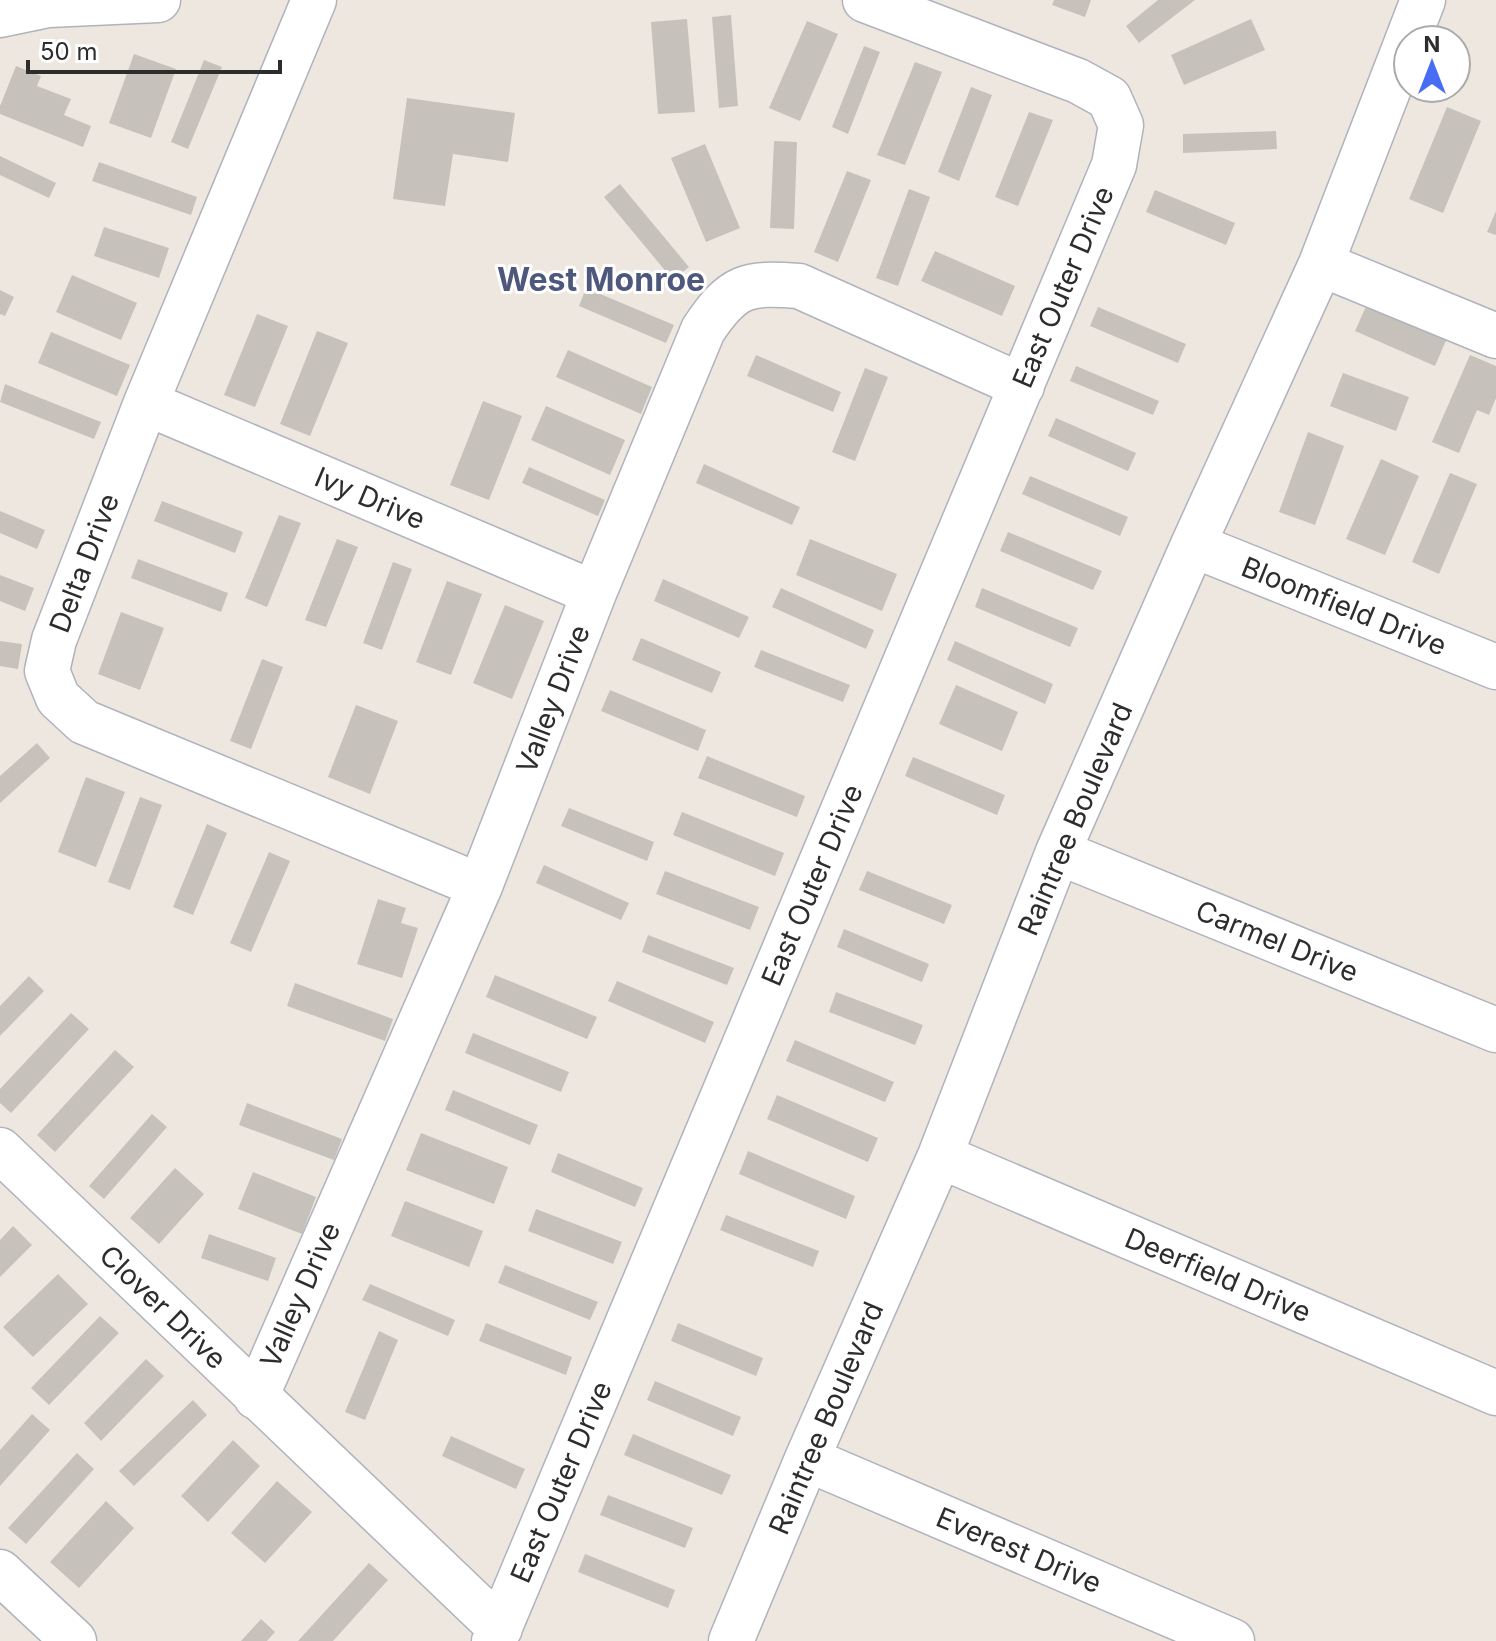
<svg xmlns="http://www.w3.org/2000/svg" width="1496" height="1641" font-family="Inter,sans-serif">
	<style>
		.building { fill: #c6c2bb }
		.lines { fill: none; stroke-linecap: round; stroke-linejoin: round }
		.minor-casing { stroke: #b0b3bc; stroke-width: 47 }
		.minor { stroke: #fff; stroke-width: 44 }
		.labels { text-anchor: middle; stroke-width: 6; stroke-linejoin: round; paint-order: stroke }
		.street-label { font-size: 28px; fill: #2d2d2d; stroke: #fff }
		.quarter-label { font-size: 32px; font-weight: bold; fill: #4e587c; stroke: #fff }
	</style>
	<rect width="100%" height="100%" fill="#ede7e0"/>
	<path class="building" d="M 1054,0 L 1091,0 L 1085,17 L 1052,5 Z
		M 1158,0 L 1195,0 L 1139,43 L 1126,26 Z
		M 731,15 L 738,106 L 719,108 L 712,17 Z
		M 687,19 L 695,112 L 658,114 L 651,22 Z
		M 1251,19 L 1265,50 L 1184,85 L 1171,55 Z
		M 807,21 L 838,34 L 800,121 L 769,108 Z
		M 864,46 L 880,52 L 848,134 L 832,127 Z
		M 134,54 L 176,69 L 151,138 L 109,123 Z
		M 204,60 L 222,67 L 188,149 L 171,142 Z
		M 915,62 L 942,72 L 905,165 L 877,155 Z
		M 16,66 L 41,76 L 37,86 L 71,99 L 64,115 L 91,126 L 83,147 L 0,114 L 0,106 Z
		M 971,87 L 992,95 L 959,181 L 938,172 Z
		M 407,98 L 515,113 L 508,162 L 453,154 L 445,206 L 393,199 Z
		M 1447,107 L 1481,121 L 1443,213 L 1409,199 Z
		M 1029,112 L 1053,120 L 1018,206 L 995,197 Z
		M 1276,131 L 1277,149 L 1183,153 L 1183,134 Z
		M 774,141 L 797,142 L 794,229 L 770,228 Z
		M 705,144 L 740,228 L 706,242 L 671,158 Z
		M 0,156 L 56,183 L 49,198 L 0,175 Z
		M 99,162 L 197,197 L 191,215 L 92,181 Z
		M 847,171 L 871,180 L 838,262 L 814,252 Z
		M 620,184 L 689,267 L 673,280 L 604,197 Z
		M 909,189 L 930,197 L 898,286 L 876,278 Z
		M 1155,190 L 1235,223 L 1226,245 L 1146,212 Z
		M 1496,211 L 1496,235 L 1487,232 Z
		M 104,227 L 169,248 L 159,278 L 94,256 Z
		M 935,251 L 1015,286 L 1002,316 L 921,281 Z
		M 72,275 L 137,303 L 121,340 L 56,312 Z
		M 586,288 L 674,325 L 666,343 L 579,306 Z
		M 0,290 L 14,297 L 5,316 L 0,314 Z
		M 1371,295 L 1451,329 L 1435,366 L 1355,331 Z
		M 1098,307 L 1186,344 L 1178,363 L 1090,326 Z
		M 257,314 L 288,326 L 255,407 L 224,395 Z
		M 317,331 L 348,343 L 310,436 L 280,424 Z
		M 51,332 L 130,365 L 117,396 L 38,363 Z
		M 568,350 L 652,387 L 641,414 L 556,377 Z
		M 756,355 L 841,392 L 833,412 L 747,376 Z
		M 1470,355 L 1496,366 L 1496,398 L 1489,415 L 1477,410 L 1459,453 L 1432,442 Z
		M 1076,366 L 1159,401 L 1153,415 L 1070,381 Z
		M 865,368 L 888,377 L 855,461 L 832,452 Z
		M 1343,373 L 1409,397 L 1396,431 L 1330,406 Z
		M 5,384 L 101,422 L 94,439 L 0,402 Z
		M 483,401 L 522,416 L 489,500 L 450,485 Z
		M 546,406 L 625,440 L 610,475 L 531,440 Z
		M 1056,418 L 1136,453 L 1128,471 L 1048,436 Z
		M 1308,432 L 1344,446 L 1315,525 L 1279,512 Z
		M 1381,459 L 1419,476 L 1385,555 L 1346,539 Z
		M 704,464 L 800,507 L 792,525 L 696,483 Z
		M 529,467 L 605,500 L 598,516 L 522,483 Z
		M 1450,473 L 1477,484 L 1439,574 L 1412,562 Z
		M 1030,476 L 1128,517 L 1120,536 L 1022,494 Z
		M 162,501 L 243,532 L 235,553 L 154,521 Z
		M 0,511 L 45,530 L 37,549 L 0,533 Z
		M 279,515 L 301,523 L 267,607 L 245,598 Z
		M 1008,532 L 1102,571 L 1093,590 L 1000,551 Z
		M 337,539 L 358,547 L 326,627 L 305,620 Z
		M 810,539 L 897,574 L 882,611 L 796,575 Z
		M 138,559 L 228,593 L 221,612 L 131,578 Z
		M 393,562 L 412,569 L 382,650 L 363,643 Z
		M 0,575 L 34,588 L 25,611 L 0,601 Z
		M 663,579 L 749,617 L 739,638 L 654,601 Z
		M 447,581 L 482,594 L 451,675 L 416,662 Z
		M 781,588 L 874,630 L 866,649 L 772,607 Z
		M 982,588 L 1078,628 L 1070,647 L 975,607 Z
		M 505,605 L 544,621 L 512,699 L 473,683 Z
		M 121,612 L 164,628 L 140,690 L 98,674 Z
		M 641,638 L 721,672 L 712,693 L 632,660 Z
		M 0,641 L 22,644 L 18,669 L 0,666 Z
		M 955,641 L 1053,684 L 1045,704 L 947,660 Z
		M 761,650 L 850,685 L 843,702 L 754,667 Z
		M 262,659 L 283,667 L 251,749 L 230,741 Z
		M 956,685 L 1018,712 L 1002,751 L 939,724 Z
		M 610,690 L 706,730 L 698,751 L 601,711 Z
		M 356,705 L 398,721 L 370,794 L 328,777 Z
		M 37,743 L 50,758 L 0,803 L 0,776 Z
		M 707,756 L 805,796 L 797,817 L 698,778 Z
		M 913,757 L 1005,795 L 997,815 L 905,776 Z
		M 86,777 L 125,792 L 96,867 L 58,852 Z
		M 140,797 L 162,805 L 130,890 L 108,882 Z
		M 569,808 L 654,842 L 647,861 L 561,826 Z
		M 682,812 L 784,853 L 775,876 L 673,835 Z
		M 207,824 L 227,833 L 193,915 L 173,907 Z
		M 269,852 L 290,861 L 251,952 L 230,943 Z
		M 544,865 L 629,903 L 621,920 L 536,883 Z
		M 665,871 L 759,907 L 750,930 L 656,894 Z
		M 867,871 L 952,905 L 944,924 L 859,890 Z
		M 378,899 L 406,908 L 401,923 L 418,928 L 402,978 L 357,964 Z
		M 844,929 L 929,964 L 922,982 L 837,947 Z
		M 648,935 L 734,968 L 727,985 L 642,952 Z
		M 495,975 L 597,1017 L 587,1039 L 486,997 Z
		M 29,976 L 44,991 L 0,1036 L 0,1006 Z
		M 617,981 L 714,1022 L 705,1043 L 608,1001 Z
		M 295,983 L 393,1019 L 385,1041 L 287,1006 Z
		M 836,992 L 923,1025 L 915,1045 L 829,1012 Z
		M 71,1013 L 89,1029 L 11,1113 L 0,1103 L 0,1089 Z
		M 473,1033 L 569,1072 L 561,1092 L 465,1053 Z
		M 795,1040 L 894,1082 L 885,1102 L 786,1061 Z
		M 115,1050 L 134,1067 L 55,1152 L 37,1135 Z
		M 453,1090 L 538,1125 L 530,1145 L 445,1110 Z
		M 777,1095 L 878,1138 L 868,1162 L 767,1119 Z
		M 247,1103 L 342,1139 L 334,1160 L 239,1125 Z
		M 152,1114 L 167,1127 L 104,1199 L 89,1186 Z
		M 421,1133 L 508,1167 L 494,1204 L 406,1170 Z
		M 748,1151 L 855,1196 L 846,1219 L 739,1174 Z
		M 558,1153 L 643,1188 L 635,1207 L 551,1172 Z
		M 175,1168 L 204,1194 L 159,1244 L 130,1218 Z
		M 253,1172 L 316,1197 L 302,1234 L 238,1209 Z
		M 405,1201 L 483,1231 L 469,1267 L 391,1236 Z
		M 536,1209 L 622,1242 L 613,1264 L 528,1231 Z
		M 726,1215 L 819,1251 L 813,1267 L 720,1230 Z
		M 13,1226 L 32,1245 L 0,1277 L 0,1240 Z
		M 209,1234 L 276,1258 L 268,1281 L 201,1258 Z
		M 505,1265 L 598,1302 L 590,1320 L 498,1283 Z
		M 58,1274 L 88,1304 L 33,1357 L 3,1327 Z
		M 370,1284 L 455,1320 L 448,1336 L 362,1300 Z
		M 100,1316 L 119,1333 L 49,1405 L 31,1388 Z
		M 486,1323 L 572,1357 L 566,1375 L 479,1341 Z
		M 678,1323 L 763,1358 L 756,1376 L 671,1341 Z
		M 379,1331 L 398,1340 L 365,1420 L 345,1412 Z
		M 146,1359 L 164,1376 L 101,1441 L 84,1423 Z
		M 655,1381 L 741,1417 L 733,1436 L 647,1400 Z
		M 193,1400 L 207,1415 L 134,1486 L 119,1471 Z
		M 32,1414 L 50,1430 L 0,1486 L 0,1450 Z
		M 633,1434 L 731,1475 L 722,1495 L 624,1455 Z
		M 451,1436 L 525,1469 L 516,1489 L 442,1456 Z
		M 233,1440 L 260,1466 L 208,1522 L 181,1496 Z
		M 77,1453 L 94,1469 L 26,1544 L 8,1528 Z
		M 277,1481 L 312,1512 L 265,1563 L 231,1533 Z
		M 608,1495 L 693,1528 L 685,1548 L 600,1515 Z
		M 106,1501 L 134,1528 L 79,1588 L 50,1562 Z
		M 585,1554 L 675,1590 L 668,1608 L 578,1572 Z
		M 369,1563 L 388,1580 L 333,1641 L 298,1641 Z
		M 261,1619 L 275,1632 L 267,1641 L 241,1641 Z"/>
	<g class="lines">
		<g class="minor-casing">
			<path id="minor" d="M 314,0 L 146,403 L 54,640 L 47,671 L 58,698 L 84,722 L 480,886
				M 0,15 L 48,5 L 158,0
				M 1321,264 L 1496,336
				M 146,403 L 594,593
				M 1193,545 L 1496,667
				M 1058,852 L 1496,1030
				M 0,1150 L 500,1628
				M 940,1156 L 1496,1393
				M 256,1397 L 480,886 L 594,593 L 703,330 C 733,285 746,282 799,286 L 1022,386
				M 807,1459 L 1232,1641
				M 0,1572 L 74,1641
				M 494,1641 L 1114,165 L 1121,125 L 1109,98 L 1078,81 L 865,0
				M 731,1641 L 807,1459 L 940,1156 L 1058,852 L 1193,545 L 1321,264 L 1423,0"/>
		</g>
		<use href="#minor" class="minor"/>
	</g>
	<g class="labels">
		<g class="street-label">
			<text transform="translate(1063 287) rotate(-67)" y="10">East Outer Drive</text>
			<text transform="translate(370 498) rotate(23)" y="10">Ivy Drive</text>
			<text transform="translate(84 563) rotate(-69)" y="10">Delta Drive</text>
			<text transform="translate(1344 606) rotate(22)" y="10">Bloomfield Drive</text>
			<text transform="translate(553 699) rotate(-69)" y="10">Valley Drive</text>
			<text transform="translate(1075 819) rotate(-67)" y="10">Raintree Boulevard</text>
			<text transform="translate(812 885) rotate(-67)" y="10">East Outer Drive</text>
			<text transform="translate(1277 941) rotate(22)" y="10">Carmel Drive</text>
			<text transform="translate(1218 1275) rotate(23)" y="10">Deerfield Drive</text>
			<text transform="translate(300 1295) rotate(-66)" y="10">Valley Drive</text>
			<text transform="translate(163 1307) rotate(44)" y="10">Clover Drive</text>
			<text transform="translate(826 1418) rotate(-67)" y="10">Raintree Boulevard</text>
			<text transform="translate(561 1482) rotate(-67)" y="10">East Outer Drive</text>
			<text transform="translate(1019 1550) rotate(23)" y="10">Everest Drive</text>
		</g>
		<g class="quarter-label">
			<text x="601" y="291">West Monroe</text>
		</g>
	</g>
	<g transform="translate(1432 64)"><circle r="38" fill="#ffffff" stroke="#ababab" stroke-width="2"/>
	<path d="M0-6L14 30L0 20L-14 30Z" fill="#486df2"/>
	<text y="-12" font-size="22" font-weight="bold" text-anchor="middle" fill="#2d2d2d">N</text>
	</g>
	<path d="M28 60v12h252v-12" fill="none" stroke="#2d2d2d" stroke-width="4"/>
	<text x="40" y="60" font-size="24" fill="#2d2d2d" stroke="#ffffff" stroke-width="6" paint-order="stroke">50 m</text>
</svg>
